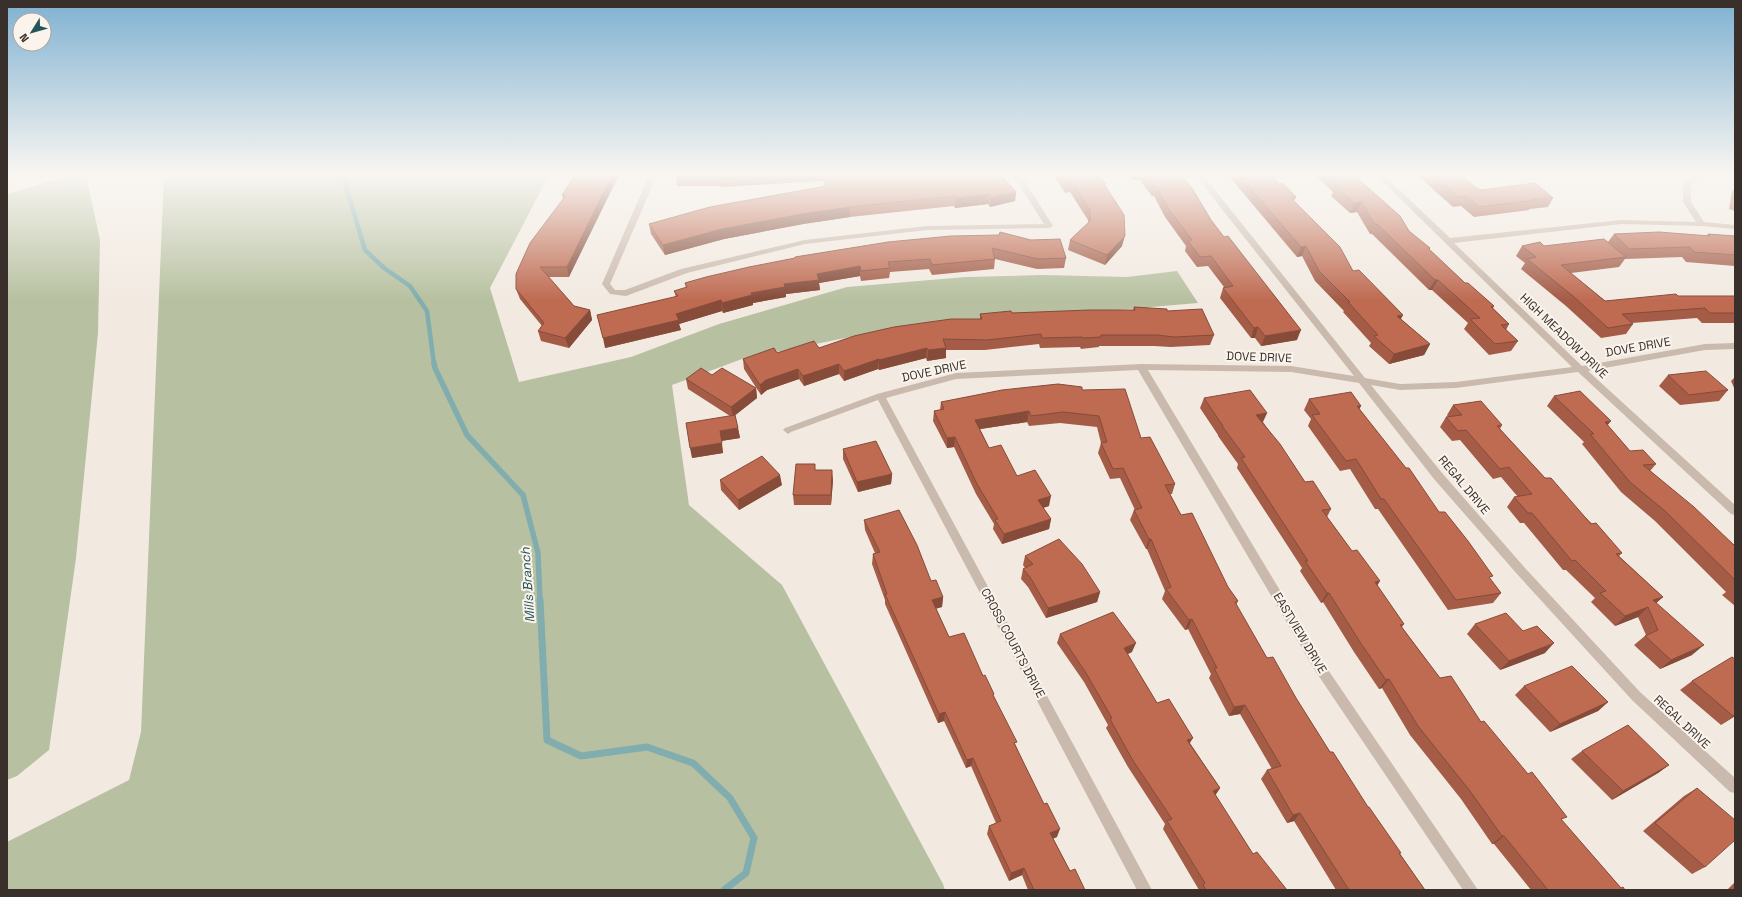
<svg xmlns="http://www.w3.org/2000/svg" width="1742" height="897" font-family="'Space Grotesk',sans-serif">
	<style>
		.green { fill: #b7c1a1 }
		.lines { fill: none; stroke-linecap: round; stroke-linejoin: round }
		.stream-far2 { stroke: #81adae; stroke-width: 4.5 }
		.stream-far1 { stroke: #81adae; stroke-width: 5.5 }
		.stream { stroke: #81adae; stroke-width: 7 }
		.minor { fill: #cabaad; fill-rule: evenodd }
		.wall { fill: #a45c47 }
		.shaded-wall { fill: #864b39 }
		.building { fill: #bf6b52; stroke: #864b39 }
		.labels { text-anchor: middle; stroke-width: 4; stroke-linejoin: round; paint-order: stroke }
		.street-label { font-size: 12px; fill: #392f2b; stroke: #faf4ed }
		.water-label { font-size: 13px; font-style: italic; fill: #235658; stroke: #faf4ed }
	</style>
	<rect width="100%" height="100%" fill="#f2eae1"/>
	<path class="green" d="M 72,175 L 86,175 L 100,240 L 98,333 L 76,558 L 49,750 L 17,776 L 7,780 L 7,194 Z
		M 164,175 L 549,175 L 490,288 L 519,382 L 631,357 L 719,324 L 847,287 L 966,277 L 1043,275 L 1127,277 L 1177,271 L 1198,303 L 1058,315 L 926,324 L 845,338 L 742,359 L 672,385 L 689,505 L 782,585 L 943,884 L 945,890 L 7,890 L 7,842 L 129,780 L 141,732 Z"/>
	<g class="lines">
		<path class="stream-far2" d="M 345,175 L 346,187 L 365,250 L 384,268 L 410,286 L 427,311 L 434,364"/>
		<path class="stream-far1" d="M 434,363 L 435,368 L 467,435 L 523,495 L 538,553 L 540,601"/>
		<path class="stream" d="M 540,600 L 547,740 L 581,756 L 647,747 L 693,763 L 730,798 L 754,838 L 746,873 L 724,890"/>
		<path class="minor" d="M 649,175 L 657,175 L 610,284 L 615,290 L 625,290 L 681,269 L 805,240 L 927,226 L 1044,224 L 1013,175 L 1021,175 L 1053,226 L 1049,228 L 927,230 L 805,244 L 687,273 L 626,296 L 610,294 L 602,284 Z
			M 1195,175 L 1203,175 L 1365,378 L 1400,384 L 1456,382 L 1572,367 L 1376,175 L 1384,175 L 1450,238 L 1621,220 L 1696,222 L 1683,202 L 1683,184 L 1695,175 L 1704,175 L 1691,185 L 1691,202 L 1704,222 L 1735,225 L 1735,229 L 1702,226 L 1621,224 L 1454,243 L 1582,366 L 1705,344 L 1735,343 L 1735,349 L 1705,350 L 1588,371 L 1735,505 L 1735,515 L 1731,514 L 1578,372 L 1456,388 L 1400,390 L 1371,385 L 1442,473 L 1525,568 L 1640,692 L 1735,778 L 1735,793 L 1730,792 L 1632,700 L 1517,574 L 1434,479 L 1359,383 L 1291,372 L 1148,370 L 1324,664 L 1478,890 L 1463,890 L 1316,672 L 1138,370 L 956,379 L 886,398 L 1152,890 L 1137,890 L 878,400 L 791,432 L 788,434 L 783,430 L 785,428 L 877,394 L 956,373 L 1141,364 L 1291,366 L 1354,376 Z"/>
	</g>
	<path class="wall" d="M 575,175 L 569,277 L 549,277 L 574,306 L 590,310 L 592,320 L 569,348 L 541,341 L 538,331 L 542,326 L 520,299 L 516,289 L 563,200 L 562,195 Z
		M 676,175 L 1001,175 L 1016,192 L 1015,201 L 990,207 L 988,204 L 955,208 L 954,206 L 850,217 L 803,224 L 724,239 L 665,255 L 651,234 L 649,224 L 825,186 L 824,181 L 721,187 L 721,186 L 677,186 Z
		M 1054,175 L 1099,175 L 1105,187 L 1122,246 L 1105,265 L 1068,250 L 1070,240 L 1088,223 L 1088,220 L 1070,192 L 1065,193 Z
		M 1128,175 L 1181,175 L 1211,220 L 1297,340 L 1261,346 L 1255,338 L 1251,338 L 1220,298 L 1223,288 L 1224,287 L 1208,266 L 1197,267 L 1185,251 L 1186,246 L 1165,217 L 1154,196 L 1152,196 L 1139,179 L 1132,180 Z
		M 1228,175 L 1271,175 L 1279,184 L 1296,197 L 1294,201 L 1353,271 L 1401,319 L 1430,344 L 1424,355 L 1389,364 L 1369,346 L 1371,343 L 1343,312 L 1344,311 L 1315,281 L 1302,256 L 1297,257 Z
		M 1315,175 L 1356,175 L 1357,178 L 1409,231 L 1465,283 L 1494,306 L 1493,308 L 1509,324 L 1506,330 L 1518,341 L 1511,351 L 1489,355 L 1464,329 L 1468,323 L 1432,290 L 1429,290 L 1372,234 L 1370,234 L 1357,212 L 1350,213 L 1331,196 L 1333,192 Z
		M 1417,175 L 1461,175 L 1475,187 L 1481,190 L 1553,198 L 1548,207 L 1530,209 L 1529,210 L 1474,217 L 1461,206 L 1453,207 Z
		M 1735,187 L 1735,211 L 1729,209 L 1732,191 Z
		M 1614,234 L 1706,236 L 1708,234 L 1735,236 L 1735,266 L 1686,262 L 1682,257 L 1625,259 L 1619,267 L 1571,273 L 1605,301 L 1678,296 L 1735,296 L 1735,323 L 1702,323 L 1697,318 L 1632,323 L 1633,324 L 1626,334 L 1601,338 L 1566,306 L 1521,269 L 1525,263 L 1516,256 L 1522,246 L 1544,246 L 1608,242 Z
		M 951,236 L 1066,258 L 1064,268 L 1037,269 L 995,259 L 994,269 L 932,275 L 929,269 L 890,272 L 889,278 L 861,281 L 860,276 L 819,283 L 820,290 L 786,294 L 786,297 L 753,303 L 753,305 L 723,313 L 722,311 L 679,324 L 681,330 L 605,348 L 676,297 L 674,291 L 686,288 L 685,283 Z
		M 1134,307 L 1167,311 L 1214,335 L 1210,345 L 1171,347 L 1154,346 L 1099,346 L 1099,347 L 1081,349 L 1080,347 L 1040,348 L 1039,344 L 985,350 L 946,350 L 946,358 L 927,361 L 926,358 L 879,370 L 878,369 L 844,381 L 839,374 L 804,386 L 799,379 L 767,390 L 761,395 L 744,369 L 743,359 L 777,353 L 819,348 L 980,319 L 980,314 L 1133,310 Z
		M 712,375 L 756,388 L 757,398 L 735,415 L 740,438 L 721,441 L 723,453 L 692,458 L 730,416 L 688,389 L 686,379 Z
		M 1668,375 L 1728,390 L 1719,401 L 1680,405 L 1659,386 Z
		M 1735,377 L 1735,390 L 1731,381 Z
		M 1082,390 L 1141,438 L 1175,484 L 1172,494 L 1170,494 L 1181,515 L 1228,587 L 1238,601 L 1236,605 L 1267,658 L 1296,698 L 1330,752 L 1425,890 L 1336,890 L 1294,821 L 1287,823 L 1261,779 L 1267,770 L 1272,769 L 1240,714 L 1229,716 L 1209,678 L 1211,674 L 1188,629 L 1185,630 L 1162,599 L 1165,591 L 1147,549 L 1146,549 L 1130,520 L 1134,510 L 1135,510 L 1120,478 L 1110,479 L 1098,453 L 1101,443 L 1097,427 L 1060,423 L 1029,426 L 1027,422 L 980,429 L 989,448 L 1017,476 L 1049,506 L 1043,508 L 1051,519 L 1049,529 L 1002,544 L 993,529 L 994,524 L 976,494 L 954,447 L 947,448 L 933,421 L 934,411 L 940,410 L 941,402 Z
		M 1554,396 L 1607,425 L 1630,451 L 1656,464 L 1650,471 L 1735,546 L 1735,606 L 1722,595 L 1726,592 L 1655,521 L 1621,492 L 1582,444 L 1584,442 L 1547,406 Z
		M 1204,398 L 1267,413 L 1263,422 L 1305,482 L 1331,509 L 1327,517 L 1377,586 L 1404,624 L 1402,627 L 1440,678 L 1481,722 L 1562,821 L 1621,888 L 1625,890 L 1531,890 L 1494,844 L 1492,844 L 1461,799 L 1410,735 L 1382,688 L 1379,689 L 1354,652 L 1323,602 L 1321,603 L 1300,571 L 1302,568 L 1237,468 L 1238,464 L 1218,436 L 1218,435 L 1200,408 Z
		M 1309,399 L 1359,409 L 1501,593 L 1493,603 L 1448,610 L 1378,509 L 1375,509 L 1350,469 L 1340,471 L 1308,426 L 1311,419 L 1304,410 Z
		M 1453,405 L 1502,425 L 1500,429 L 1545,478 L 1622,553 L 1619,556 L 1663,597 L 1656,603 L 1692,655 L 1660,669 L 1634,645 L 1646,635 L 1638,617 L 1615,626 L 1591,602 L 1595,598 L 1566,570 L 1563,570 L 1524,523 L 1520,523 L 1507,507 L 1514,497 L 1518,497 L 1501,477 L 1493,479 L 1460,440 L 1452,441 L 1440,427 L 1446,417 L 1448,417 L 1447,415 Z
		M 843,449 L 892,474 L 891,484 L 858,492 L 843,459 Z
		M 816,470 L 833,480 L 831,505 L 794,505 L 793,495 Z
		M 720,480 L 782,485 L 739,510 L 721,490 Z
		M 864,520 L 931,581 L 943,597 L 942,607 L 936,608 L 949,637 L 983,676 L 994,697 L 1016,746 L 1057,837 L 1053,838 L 1070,871 L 1085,890 L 1028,890 L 1022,875 L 1009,881 L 987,834 L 989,826 L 996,823 L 971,766 L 966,768 L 944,721 L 938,723 L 885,604 L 885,600 L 872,564 L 873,554 L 875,553 L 865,530 Z
		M 1025,556 L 1100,592 L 1097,602 L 1046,618 L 1028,587 L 1021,579 L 1023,569 L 1025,568 L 1023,565 Z
		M 1475,624 L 1523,631 L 1545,653 L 1500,670 L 1467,634 Z
		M 1060,634 L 1132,652 L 1127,654 L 1157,703 L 1190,743 L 1220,788 L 1215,795 L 1253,854 L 1287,890 L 1199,890 L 1163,829 L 1165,824 L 1128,767 L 1106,728 L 1108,725 L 1084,682 L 1057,643 Z
		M 1735,659 L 1735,716 L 1721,725 L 1680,690 L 1692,681 Z
		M 1524,686 L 1608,702 L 1598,711 L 1550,732 L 1515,695 Z
		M 1582,751 L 1669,765 L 1658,773 L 1612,800 L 1571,759 Z
		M 1697,788 L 1705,867 L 1692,874 L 1643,831 L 1684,796 Z
		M 1735,882 L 1735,890 L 1727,890 Z"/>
	<path class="shaded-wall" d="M 612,175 L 619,175 L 569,277 L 567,267 Z
		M 1133,175 L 1140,175 L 1139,179 L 1132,180 Z
		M 1016,192 L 1015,201 L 990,207 L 991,197 Z
		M 989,194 L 988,204 L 955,208 L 956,198 Z
		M 1362,202 L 1357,212 L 1350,213 L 1354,203 Z
		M 850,207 L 850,217 L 803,224 L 724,239 L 665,255 L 663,245 L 722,229 L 802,214 Z
		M 1125,236 L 1122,246 L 1105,265 L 1107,255 Z
		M 1306,246 L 1302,256 L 1297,257 L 1301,247 Z
		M 860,266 L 860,276 L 819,283 L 820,290 L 786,294 L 786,297 L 753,303 L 753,305 L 723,313 L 722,303 L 817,274 Z
		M 1435,280 L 1438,280 L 1432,290 L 1429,290 Z
		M 721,300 L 722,311 L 679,324 L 681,330 L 605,348 L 603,338 L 676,314 Z
		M 590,310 L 592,320 L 569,348 L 565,338 Z
		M 1403,315 L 1398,325 L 1397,316 Z
		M 1258,327 L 1255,338 L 1251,338 L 1254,328 Z
		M 1301,330 L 1297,340 L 1261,346 L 1265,336 Z
		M 1430,344 L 1424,355 L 1389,364 L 1394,354 Z
		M 927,348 L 926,358 L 879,370 L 879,360 Z
		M 946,348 L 946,358 L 927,361 L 928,350 Z
		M 879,359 L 878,369 L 844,381 L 844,371 Z
		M 839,364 L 839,374 L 804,386 L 803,376 Z
		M 798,369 L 799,379 L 767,390 L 761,395 L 760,385 L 766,380 Z
		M 756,388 L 757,398 L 733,417 L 731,407 Z
		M 1357,406 L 1361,406 L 1356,416 Z
		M 1029,411 L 1027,422 L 974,430 L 975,420 Z
		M 1267,413 L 1262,423 L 1256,415 Z
		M 1611,421 L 1603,431 L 1605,422 Z
		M 738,428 L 740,438 L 721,441 L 720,431 Z
		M 955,437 L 954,447 L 947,448 L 947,438 Z
		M 722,443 L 723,453 L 692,458 L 690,448 Z
		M 832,470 L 833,480 L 831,505 L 831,495 Z
		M 892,474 L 891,484 L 858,492 L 857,482 Z
		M 780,475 L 782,485 L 739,510 L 738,500 Z
		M 1051,496 L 1049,506 L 1036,510 L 1038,500 Z
		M 1051,519 L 1049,529 L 1002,544 L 1004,534 Z
		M 1149,539 L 1151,539 L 1147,549 L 1146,549 Z
		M 1380,581 L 1374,591 L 1375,582 Z
		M 1100,592 L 1097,602 L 1046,618 L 1048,608 Z
		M 1327,593 L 1329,593 L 1323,602 L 1321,603 Z
		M 943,597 L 942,607 L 932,610 L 932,600 Z
		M 1663,597 L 1653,606 L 1648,607 L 1638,617 L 1615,626 L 1625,616 L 1653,600 Z
		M 1192,619 L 1188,629 L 1185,630 L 1189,620 Z
		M 1136,643 L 1132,652 L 1120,658 L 1124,648 Z
		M 1554,643 L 1545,653 L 1500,670 L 1509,661 Z
		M 1704,645 L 1692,655 L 1660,669 L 1671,660 Z
		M 1389,679 L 1382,688 L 1379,689 L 1386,680 Z
		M 1608,702 L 1598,711 L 1550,732 L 1560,724 Z
		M 1245,705 L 1240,714 L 1229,716 L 1234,707 Z
		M 945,712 L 944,721 L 938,723 L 939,714 Z
		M 1735,715 L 1735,716 L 1721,725 Z
		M 1193,738 L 1188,746 L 1187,740 Z
		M 973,758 L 971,766 L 966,768 L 967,760 Z
		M 1669,765 L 1658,773 L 1612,800 L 1623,791 Z
		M 1220,788 L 1215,796 L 1213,791 Z
		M 1300,813 L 1294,821 L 1287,823 L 1293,815 Z
		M 1060,829 L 1057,837 L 1048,841 L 1050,833 Z
		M 1502,836 L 1504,836 L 1494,844 L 1492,844 Z
		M 1024,868 L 1022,875 L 1009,881 L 1011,873 Z"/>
	<path class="building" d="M 575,175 L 612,175 L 567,267 L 540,267 L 574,306 L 590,310 L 565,338 L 538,331 L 544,323 L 516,289 L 516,274 L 530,243 L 566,195 L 562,195 Z
		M 676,175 L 765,175 L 720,178 L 720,176 L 676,176 Z
		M 824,175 L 1001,175 L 1016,192 L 991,197 L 989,194 L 956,198 L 955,196 L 850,207 L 802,214 L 722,229 L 663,245 L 649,224 L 710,207 L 826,186 Z
		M 1062,175 L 1099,175 L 1106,184 L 1104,184 L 1124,215 L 1125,236 L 1107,255 L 1070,240 L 1090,221 L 1090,210 L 1072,182 L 1067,183 Z
		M 1146,175 L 1181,175 L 1192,188 L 1211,220 L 1224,237 L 1228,236 L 1301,330 L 1265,336 L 1258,327 L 1254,328 L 1223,288 L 1233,286 L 1211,256 L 1200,257 L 1188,241 L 1192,240 L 1168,208 L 1156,186 L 1154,187 Z
		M 1239,175 L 1271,175 L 1279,184 L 1283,183 L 1296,197 L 1291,198 L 1340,247 L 1353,271 L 1359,270 L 1403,315 L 1397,316 L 1430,344 L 1394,354 L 1374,336 L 1378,335 L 1348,302 L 1350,302 L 1319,271 L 1306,246 L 1301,247 Z
		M 1329,175 L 1356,175 L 1357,176 L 1356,177 L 1400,216 L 1409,231 L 1430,248 L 1429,249 L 1465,283 L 1468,283 L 1494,306 L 1491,307 L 1509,324 L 1501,325 L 1518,341 L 1495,344 L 1470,319 L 1480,318 L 1438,280 L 1435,280 L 1377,224 L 1374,224 L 1362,202 L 1354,203 L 1335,186 L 1340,185 Z
		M 1433,175 L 1461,175 L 1475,187 L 1481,190 L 1535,183 L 1553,198 L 1533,199 L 1535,200 L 1479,207 L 1466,196 L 1458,197 Z
		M 1000,232 L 1031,240 L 1060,239 L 1066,258 L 1038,259 L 992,248 L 995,259 L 932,265 L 930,259 L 888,262 L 890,268 L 861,271 L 860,266 L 817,274 L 819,280 L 784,284 L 785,287 L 751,293 L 752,295 L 722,303 L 721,300 L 676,314 L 679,320 L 603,338 L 597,315 L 678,296 L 674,291 L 687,287 L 685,283 L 706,277 L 749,267 L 795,258 L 795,257 L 888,242 L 951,236 L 999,235 Z
		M 1659,232 L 1710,236 L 1708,234 L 1735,236 L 1735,255 L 1694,252 L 1690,247 L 1629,249 L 1614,234 Z
		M 1604,239 L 1626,257 L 1561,265 L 1605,301 L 1676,294 L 1678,296 L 1735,296 L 1735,313 L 1710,313 L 1705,308 L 1622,314 L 1633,324 L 1608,328 L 1573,296 L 1527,259 L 1536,257 L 1522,246 L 1540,242 L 1544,246 Z
		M 1134,307 L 1167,309 L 1167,311 L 1202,309 L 1214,335 L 1174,337 L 1157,335 L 1101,335 L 1101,337 L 1083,338 L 1082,337 L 1042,338 L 1041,334 L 987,340 L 943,339 L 946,348 L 928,350 L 927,348 L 879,360 L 879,359 L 844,371 L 839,364 L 803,376 L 798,369 L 766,380 L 760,385 L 743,359 L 774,348 L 777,353 L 814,341 L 819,348 L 854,336 L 894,327 L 951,319 L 982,319 L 980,314 L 1011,311 L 1012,313 L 1089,310 L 1135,310 Z
		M 701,368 L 712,375 L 722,368 L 756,388 L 731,407 L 686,379 Z
		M 1706,371 L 1728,390 L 1689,395 L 1668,375 Z
		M 1058,384 L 1082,387 L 1082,390 L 1125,389 L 1141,438 L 1150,437 L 1175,484 L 1165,485 L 1181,515 L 1192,513 L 1228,587 L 1238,601 L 1235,602 L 1267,658 L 1273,657 L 1296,698 L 1330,752 L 1333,752 L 1368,807 L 1369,807 L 1401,853 L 1399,853 L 1425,890 L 1349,890 L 1300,813 L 1293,815 L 1267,770 L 1281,766 L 1245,705 L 1234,707 L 1214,668 L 1217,668 L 1192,619 L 1189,620 L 1166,589 L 1171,587 L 1151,539 L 1149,539 L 1134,510 L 1142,508 L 1123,468 L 1113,469 L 1101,443 L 1107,442 L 1099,416 L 1063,412 L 1031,416 L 1029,411 L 975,420 L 989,448 L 1001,445 L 1017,476 L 1035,470 L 1051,496 L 1038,500 L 1051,519 L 1004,534 L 995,520 L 998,519 L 977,484 L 955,437 L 947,438 L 934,411 L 944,409 L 941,402 L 1002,390 Z
		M 1250,390 L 1267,413 L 1256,415 L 1280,444 L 1305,482 L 1313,481 L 1331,509 L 1322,510 L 1352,551 L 1357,550 L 1380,581 L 1375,582 L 1404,624 L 1400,625 L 1440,678 L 1451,676 L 1481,722 L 1484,721 L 1528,774 L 1532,772 L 1567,817 L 1561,819 L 1621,888 L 1623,887 L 1625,890 L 1548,890 L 1504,836 L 1502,836 L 1470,791 L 1418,726 L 1389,679 L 1386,680 L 1360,642 L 1329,593 L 1327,593 L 1305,561 L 1308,561 L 1241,458 L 1245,457 L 1222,426 L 1223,426 L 1204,398 Z
		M 1580,391 L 1611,421 L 1605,422 L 1630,451 L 1643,450 L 1656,464 L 1643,465 L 1694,507 L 1735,546 L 1735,580 L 1665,511 L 1630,482 L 1590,434 L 1594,434 L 1554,396 Z
		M 1351,392 L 1361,406 L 1357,406 L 1406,468 L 1409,468 L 1439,512 L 1445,512 L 1468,541 L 1493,576 L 1489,577 L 1501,593 L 1456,600 L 1384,499 L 1381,499 L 1356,459 L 1346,461 L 1312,415 L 1320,414 L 1309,399 Z
		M 1481,401 L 1502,425 L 1497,426 L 1545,478 L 1551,478 L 1591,524 L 1596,523 L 1622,553 L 1616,554 L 1663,597 L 1653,600 L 1704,645 L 1671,660 L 1645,636 L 1658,630 L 1648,607 L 1625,616 L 1600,593 L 1606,591 L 1575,560 L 1572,561 L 1532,513 L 1528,513 L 1514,497 L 1532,494 L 1509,467 L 1500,469 L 1466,430 L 1458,431 L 1446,417 L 1462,415 L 1453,405 Z
		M 735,415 L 738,428 L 720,431 L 722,443 L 690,448 L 686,423 Z
		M 876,441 L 892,474 L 857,482 L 843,449 Z
		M 762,456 L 780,475 L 738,500 L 720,480 Z
		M 796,464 L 815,464 L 815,470 L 832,470 L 831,495 L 793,495 Z
		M 899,510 L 917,545 L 931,581 L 936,580 L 943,597 L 932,600 L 949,637 L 964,633 L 983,676 L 985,675 L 994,694 L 993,695 L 1017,742 L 1014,743 L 1044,804 L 1047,803 L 1060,829 L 1050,833 L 1070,871 L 1075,869 L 1085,890 L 1034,890 L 1024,868 L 1011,873 L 989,826 L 1001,821 L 973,758 L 967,760 L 945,712 L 939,714 L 885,594 L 887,594 L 873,554 L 880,552 L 864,520 Z
		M 1059,539 L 1082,564 L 1100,592 L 1048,608 L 1030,577 L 1023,569 L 1033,564 L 1025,556 Z
		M 1113,612 L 1136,643 L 1124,648 L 1157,703 L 1169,699 L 1193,738 L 1187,740 L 1220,788 L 1213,791 L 1253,854 L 1257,852 L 1287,890 L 1206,890 L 1203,885 L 1205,883 L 1167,821 L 1172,819 L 1132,759 L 1110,719 L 1112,718 L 1086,673 L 1060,634 Z
		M 1506,613 L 1523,631 L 1537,626 L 1554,643 L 1509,661 L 1475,624 Z
		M 1732,657 L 1735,659 L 1735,715 L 1733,716 L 1692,681 Z
		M 1572,666 L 1608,702 L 1560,724 L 1524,686 Z
		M 1628,725 L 1669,765 L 1623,791 L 1582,751 Z
		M 1697,788 L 1735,820 L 1735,840 L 1705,867 L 1655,823 Z"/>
	<linearGradient id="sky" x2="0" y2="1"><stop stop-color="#7fb1d1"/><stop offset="0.58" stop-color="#f9f6f2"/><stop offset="1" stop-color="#f9f6f2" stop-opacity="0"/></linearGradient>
	<rect width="1742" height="300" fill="url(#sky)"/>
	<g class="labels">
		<g class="street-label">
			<text transform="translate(1564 336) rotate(44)" y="4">HIGH MEADOW DRIVE</text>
			<text transform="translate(1638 347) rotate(-10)" y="4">DOVE DRIVE</text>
			<text transform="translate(1259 357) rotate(2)" y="4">DOVE DRIVE</text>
			<text transform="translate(934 371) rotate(-12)" y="4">DOVE DRIVE</text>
			<text transform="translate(1464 485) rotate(50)" y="4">REGAL DRIVE</text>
			<text transform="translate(1300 633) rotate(59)" y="4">EASTVIEW DRIVE</text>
			<text transform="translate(1013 643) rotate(62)" y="4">CROSS COURTS DRIVE</text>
			<text transform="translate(1682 722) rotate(43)" y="4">REGAL DRIVE</text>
		</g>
		<g class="water-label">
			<text transform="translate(527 585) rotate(-94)" y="5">Mills Branch</text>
		</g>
	</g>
	<rect width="1742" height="897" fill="none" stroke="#392f2b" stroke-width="16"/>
	<g transform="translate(32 32) rotate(233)"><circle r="19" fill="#faf4ed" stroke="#ada59f"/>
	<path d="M0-3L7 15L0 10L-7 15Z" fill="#235658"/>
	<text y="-6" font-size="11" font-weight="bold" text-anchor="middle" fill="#392f2b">N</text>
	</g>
</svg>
